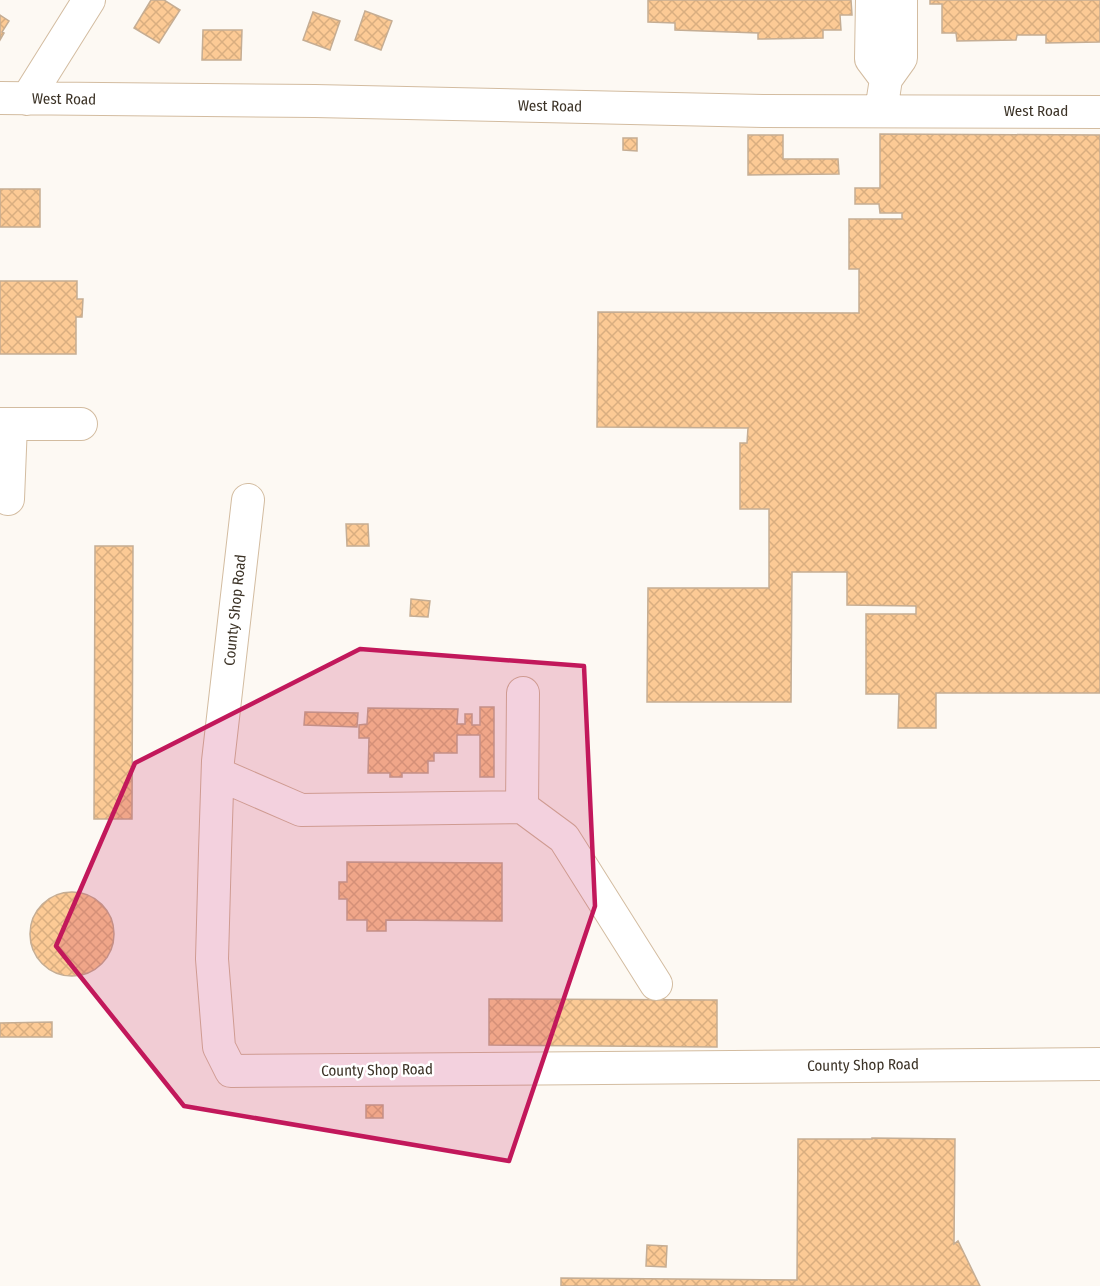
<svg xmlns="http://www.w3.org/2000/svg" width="1100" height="1286" font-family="'Fira Sans Condensed',sans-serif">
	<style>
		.building { fill: url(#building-cross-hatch); stroke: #c5ad93; stroke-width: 1.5 }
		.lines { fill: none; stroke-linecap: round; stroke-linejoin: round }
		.minor-casing { stroke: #d3bca0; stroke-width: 34 }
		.minor { stroke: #fff; stroke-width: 32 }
		.marked { fill: #c2185b; fill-opacity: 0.2; stroke: #c2185b; stroke-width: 4.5; stroke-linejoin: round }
		.labels { text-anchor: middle; stroke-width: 5; stroke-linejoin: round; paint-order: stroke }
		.street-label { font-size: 15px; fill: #3c3327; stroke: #fff }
	</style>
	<defs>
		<pattern id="building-cross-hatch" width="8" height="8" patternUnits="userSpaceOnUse" patternTransform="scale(1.5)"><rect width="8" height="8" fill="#fcca95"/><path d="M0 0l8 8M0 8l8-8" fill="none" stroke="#d9ae80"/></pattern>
	</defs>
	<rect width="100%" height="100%" fill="#fdf9f3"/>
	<path class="building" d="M 151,0 L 164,0 L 180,10 L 159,43 L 134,28 Z
		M 648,0 L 851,0 L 852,15 L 840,15 L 841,30 L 823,30 L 823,38 L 758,39 L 758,33 L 675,30 L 675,23 L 648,22 Z
		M 930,0 L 1100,0 L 1100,42 L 1046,43 L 1046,35 L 1017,35 L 1016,40 L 957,41 L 956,33 L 942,33 L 942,4 L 930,4 Z
		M 365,11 L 392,21 L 381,50 L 355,40 Z
		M 313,12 L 340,21 L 330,50 L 303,40 Z
		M 0,15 L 9,21 L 2,32 L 4,33 L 0,40 Z
		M 203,30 L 242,30 L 241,60 L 202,60 Z
		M 880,134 L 1100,135 L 1100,693 L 936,693 L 936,728 L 898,728 L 899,694 L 866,694 L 866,614 L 916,614 L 916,606 L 847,605 L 847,572 L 792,572 L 791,702 L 647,702 L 648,588 L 769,588 L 769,509 L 740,509 L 740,443 L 747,443 L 748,428 L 597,427 L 598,312 L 859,313 L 859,269 L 849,269 L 849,219 L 902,219 L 902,213 L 880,213 L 879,204 L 855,204 L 855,188 L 880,188 Z
		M 748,135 L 783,135 L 783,159 L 838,159 L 839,174 L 748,175 Z
		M 623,138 L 637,138 L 637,151 L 623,150 Z
		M 0,189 L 40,189 L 40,227 L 0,227 Z
		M 0,281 L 77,281 L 77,299 L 83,299 L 82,317 L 76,317 L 76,354 L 0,354 Z
		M 346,524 L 368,524 L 369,546 L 347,546 Z
		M 95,546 L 133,546 L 132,819 L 94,819 Z
		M 411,599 L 430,601 L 428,617 L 410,616 Z
		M 480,707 L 494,707 L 494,777 L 480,777 L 480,735 L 457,735 L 457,753 L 434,753 L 434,761 L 428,761 L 428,773 L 402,773 L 402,777 L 390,777 L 390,773 L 368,773 L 369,738 L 359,738 L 359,725 L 367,724 L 368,708 L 458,709 L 457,724 L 465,724 L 465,714 L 472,714 L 472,725 L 480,725 Z
		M 305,712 L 358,713 L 357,727 L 304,725 Z
		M 347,862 L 502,863 L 502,921 L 386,920 L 386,931 L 367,931 L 367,920 L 347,920 L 347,899 L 339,899 L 339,882 L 347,882 Z
		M30 934a42 42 0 1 1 84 0a42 42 0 1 1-84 0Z
		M 489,999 L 717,1000 L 717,1047 L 489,1045 Z
		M 52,1022 L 52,1037 L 0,1037 L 0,1023 Z
		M 366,1105 L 383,1105 L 383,1118 L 366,1118 Z
		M 872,1138 L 955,1139 L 954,1244 L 958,1241 L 980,1286 L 561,1286 L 561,1278 L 797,1280 L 798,1139 L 872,1139 Z
		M 872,1138 L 955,1139 L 954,1244 L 958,1241 L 980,1286 L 561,1286 L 561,1278 L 797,1280 L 798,1139 L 872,1139 Z
		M 647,1245 L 667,1246 L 666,1267 L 646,1266 Z"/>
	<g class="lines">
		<g class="minor-casing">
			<path id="minor" d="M 872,0 L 871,59 L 886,79
				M 0,98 L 315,101 L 763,111 L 1100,112
				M 27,99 L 89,0
				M 881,111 L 886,79 L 901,58 L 901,0
				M 0,424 L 81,424
				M 8,499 L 11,424
				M 248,500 L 218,761 L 215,851 L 212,959 L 219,1047 L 231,1071 L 1100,1064
				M 218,774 L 301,810 L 522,807 L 564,838 L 656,984
				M 522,807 L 523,693"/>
		</g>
		<use href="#minor" class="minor"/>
	</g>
	<path class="marked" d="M 360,649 L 584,666 L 595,906 L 509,1161 L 184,1106 L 56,946 L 135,763 Z"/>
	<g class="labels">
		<g class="street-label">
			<text transform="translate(64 99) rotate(1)" y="5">West Road</text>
			<text transform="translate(550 106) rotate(1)" y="5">West Road</text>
			<text x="1036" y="116">West Road</text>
			<text transform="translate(235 610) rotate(-84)" y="5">County Shop Road</text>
			<text transform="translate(863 1065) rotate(-1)" y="5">County Shop Road</text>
			<text transform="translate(377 1070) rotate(-1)" y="5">County Shop Road</text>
		</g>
	</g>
</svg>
